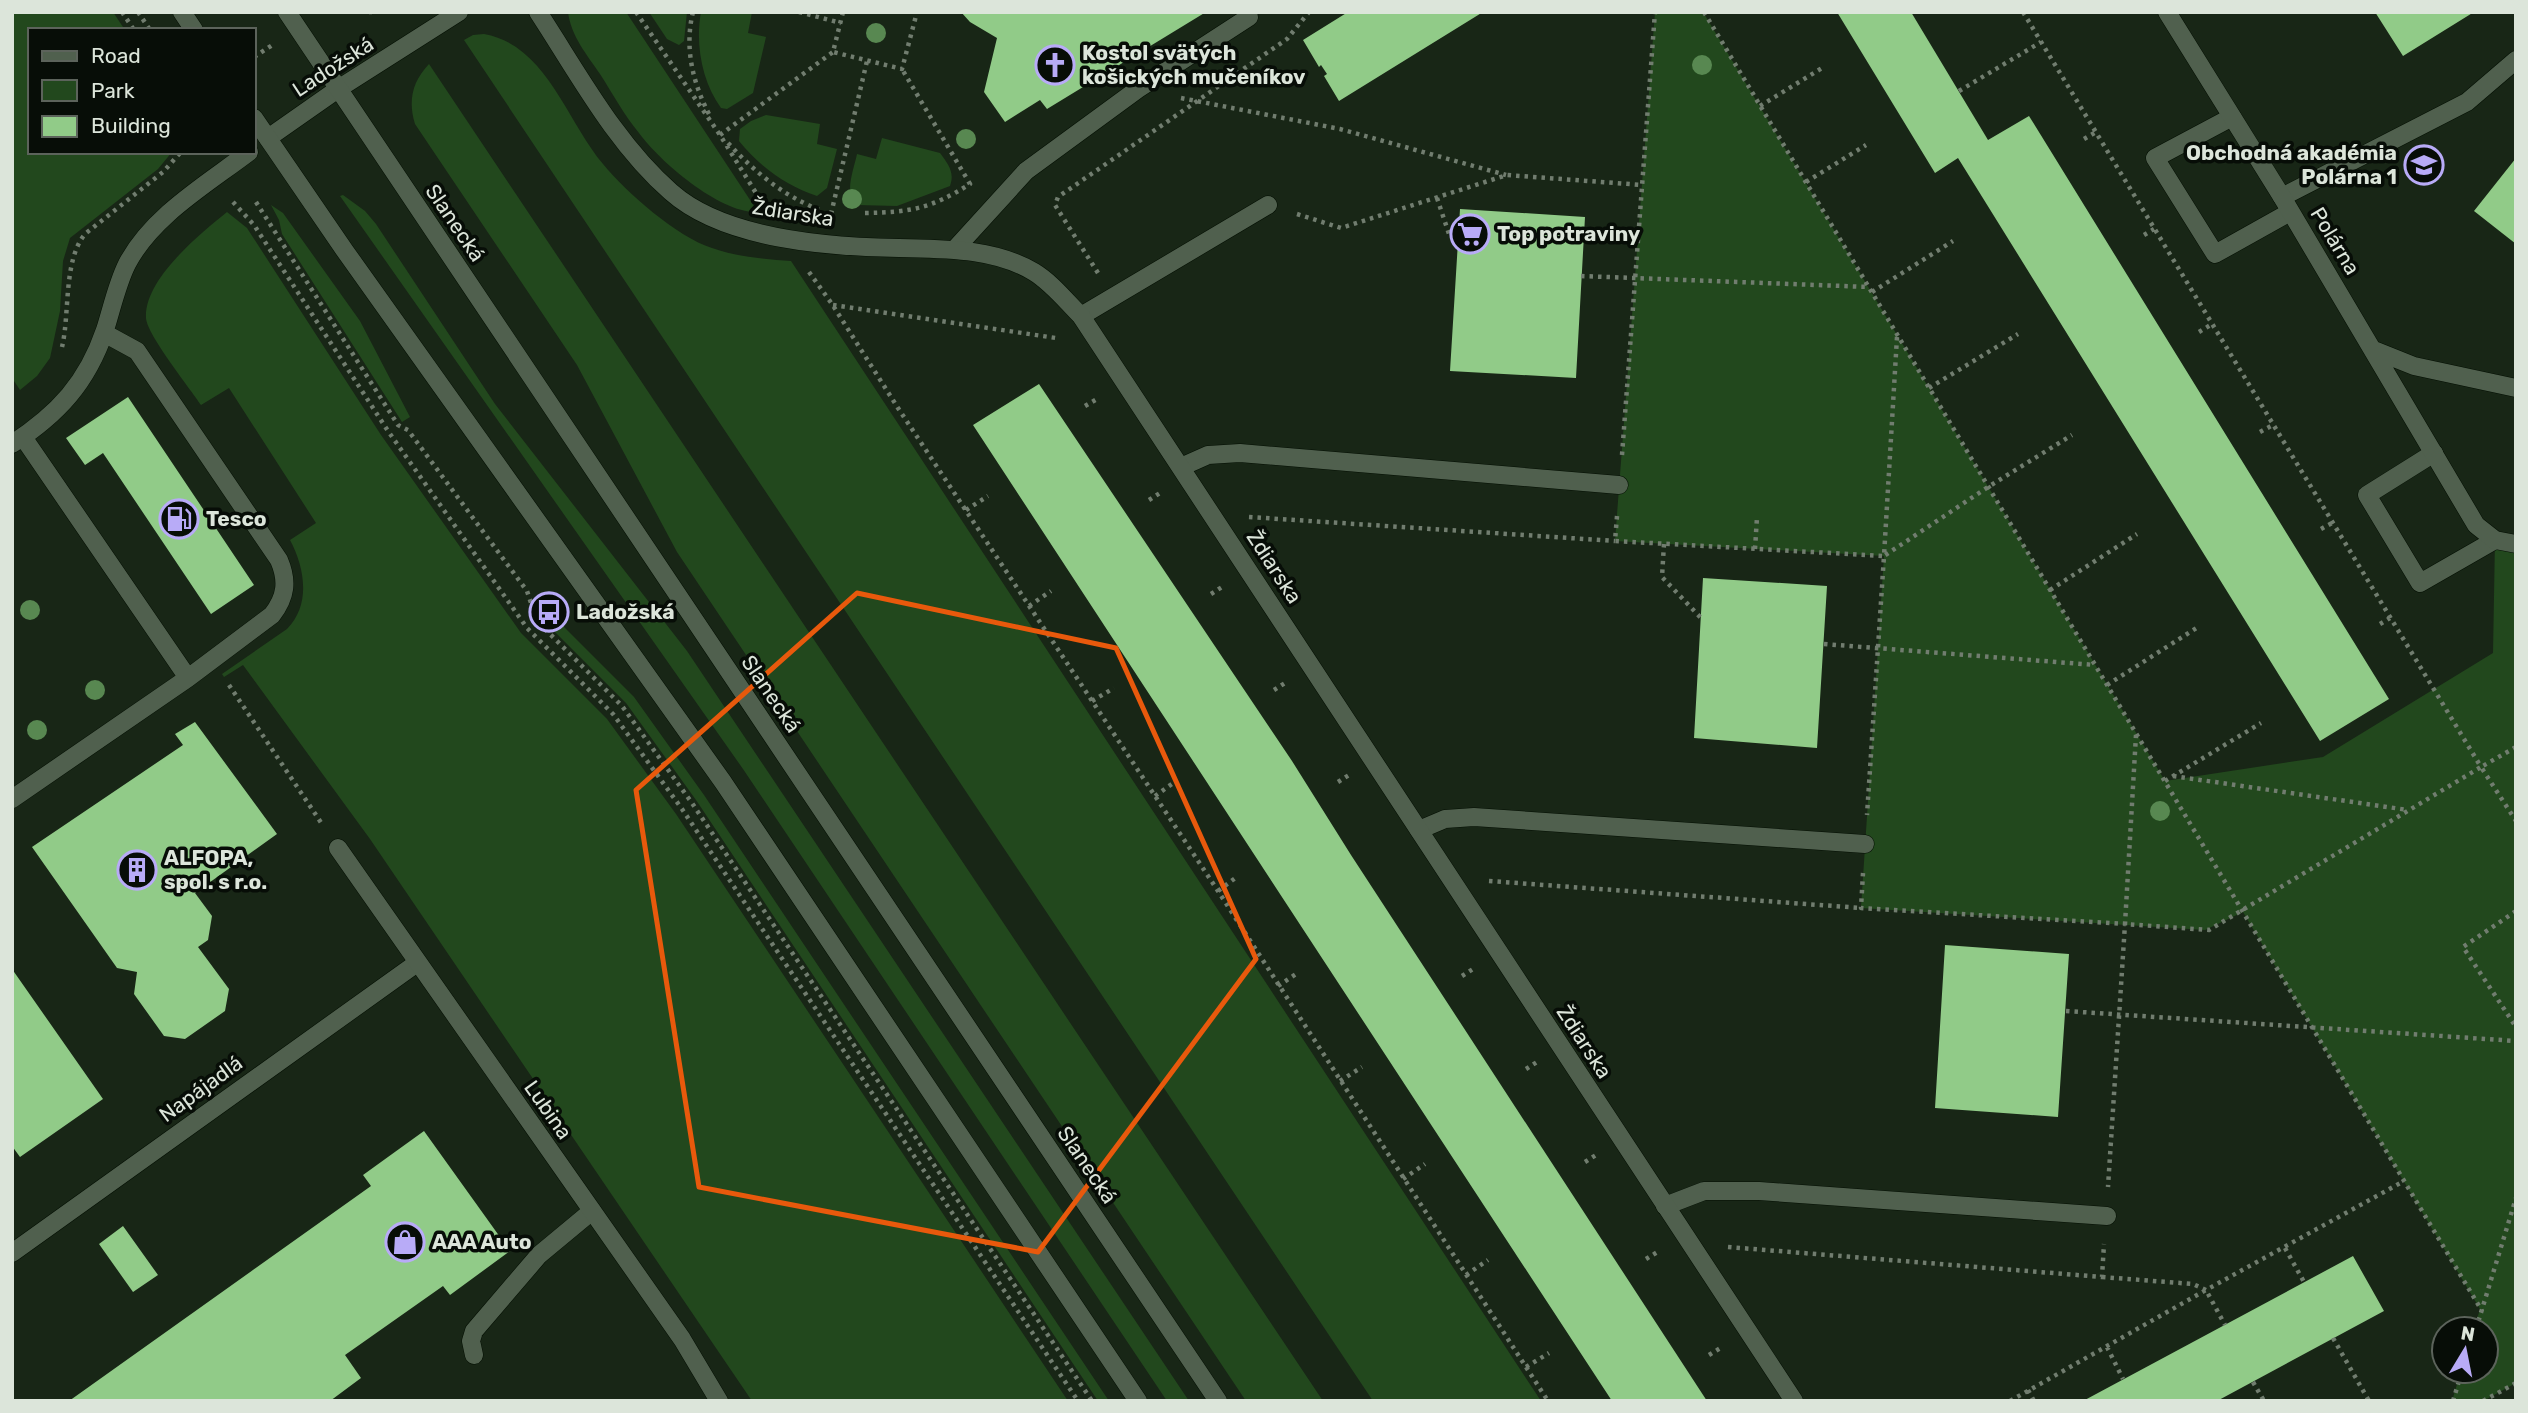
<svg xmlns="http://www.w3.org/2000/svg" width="2528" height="1413" font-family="Rubik,sans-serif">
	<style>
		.green { fill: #22481d }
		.building { fill: #91cb88 }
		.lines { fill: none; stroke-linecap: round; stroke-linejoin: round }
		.lane-casing { stroke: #040f03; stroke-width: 19 }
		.street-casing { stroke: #040f03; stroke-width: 19 }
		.secondary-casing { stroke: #040f03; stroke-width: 19 }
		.path { stroke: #717d6f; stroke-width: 4.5; stroke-dasharray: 3.5 5; stroke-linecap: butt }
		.lane { stroke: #50604e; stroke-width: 18 }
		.street { stroke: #50604e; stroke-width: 18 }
		.secondary { stroke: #50604e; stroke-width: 18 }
		.tree { fill: #588851 }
		.marked { fill: none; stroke: #e8590c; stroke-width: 5; stroke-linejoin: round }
		.labels { text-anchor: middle; stroke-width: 7; stroke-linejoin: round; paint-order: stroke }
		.poi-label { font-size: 21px; font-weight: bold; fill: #dce5da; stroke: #070d07; text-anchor: start }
		.street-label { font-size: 21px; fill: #dce5da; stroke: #070d07 }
	</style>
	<rect width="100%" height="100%" fill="#182616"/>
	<path class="green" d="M 12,12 L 113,12 L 125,30 L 30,30 L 30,152 L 172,152 L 158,169 L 70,238 L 63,261 L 60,311 L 50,358 L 37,376 L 20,390 L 12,378 Z
		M 568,12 L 626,12 L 758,212 C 721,214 660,162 639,133 C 624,115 613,94 600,74 C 587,55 571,36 568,12 Z
		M 649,12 L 687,12 L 684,41 L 679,45 L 667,39 Z
		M 701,12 L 752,12 L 748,33 L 766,37 L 753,93 L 727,109 L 721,108 C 702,82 695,44 701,12 Z
		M 1655,12 L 1703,12 L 2165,781 L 2323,757 L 2493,653 L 2495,540 L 2516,544 L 2516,1383 L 2483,1401 L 2452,1401 L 2461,1371 L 2486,1371 L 2486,1329 L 2474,1329 L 2480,1309 L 2243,912 L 2205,930 L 1861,908 L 1884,556 L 1615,541 Z
		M 484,34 C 546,45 566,120 603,164 C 626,192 677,237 712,248 C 737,257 765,259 791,261 L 1541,1401 L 1373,1401 L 464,40 L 473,35 Z
		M 429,64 L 1323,1401 L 1246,1401 L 677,552 L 577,365 L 415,124 C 408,101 412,82 429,64 Z
		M 766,115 L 820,124 L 817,144 L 837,149 L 827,188 L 817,196 C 786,186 759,166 739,141 L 740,129 L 751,121 Z
		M 882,138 L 940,153 C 948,164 955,172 950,186 L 897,206 L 857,205 C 843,195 854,169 857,154 L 876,159 Z
		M 343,195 L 365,211 L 376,224 L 495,404 L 687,651 L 1189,1401 L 1167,1401 L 743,769 L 340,196 Z
		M 271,205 L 283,213 L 360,321 L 410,417 L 402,422 L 282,234 L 279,220 Z
		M 227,212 L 247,228 L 381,435 L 521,633 L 607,719 L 676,814 L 1068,1401 L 752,1401 L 370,839 L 243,665 L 224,677 L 222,674 L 287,629 C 311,605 305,568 290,540 L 316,523 L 229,388 L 201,405 C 190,388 147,335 146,318 C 144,279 200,234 227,212 Z
		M 549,612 L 634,697 L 704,795 L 1109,1401 L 1098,1401 L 696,800 L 626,703 L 541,618 Z"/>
	<path class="building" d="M 961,12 L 1206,12 L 1047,109 L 1040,100 L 1005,122 L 984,92 L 997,38 L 970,22 Z
		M 1348,12 L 1483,12 L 1339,101 L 1324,76 L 1327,74 L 1321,65 L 1319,67 L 1303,40 Z
		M 1837,12 L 1911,12 L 1988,140 L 2029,116 L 2389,699 L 2320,741 L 1958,158 L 1935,173 Z
		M 2375,12 L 2474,12 L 2403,56 Z
		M 2516,158 L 2516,244 L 2474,211 Z
		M 1460,209 L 1585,217 L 1576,378 L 1450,371 Z
		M 1039,384 L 1292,761 L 1351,855 L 1707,1401 L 1612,1401 L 973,425 Z
		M 128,397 L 254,585 L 211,614 L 103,453 L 85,465 L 66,438 Z
		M 1703,578 L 1827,586 L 1817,748 L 1694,738 Z
		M 195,722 L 277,834 L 195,893 L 212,916 L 208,940 L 198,947 L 229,989 L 225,1011 L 185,1039 L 164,1036 L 134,994 L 137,972 L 117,968 L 32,847 L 183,745 L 175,734 Z
		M 1945,945 L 2069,954 L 2058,1117 L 1935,1108 Z
		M 12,969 L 103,1099 L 20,1157 L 12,1146 Z
		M 424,1131 L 510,1251 L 450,1295 L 443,1286 L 345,1355 L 361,1378 L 330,1401 L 69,1401 L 371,1186 L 363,1175 Z
		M 123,1226 L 158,1275 L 133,1292 L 99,1244 Z
		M 2353,1256 L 2384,1311 L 2217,1401 L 2083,1401 Z"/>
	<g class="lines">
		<g class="lane-casing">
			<path id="lane" d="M 2232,117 L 2155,158 L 2215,254 L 2290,212
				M 2282,197 L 2467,102 L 2516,60
				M 955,249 L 1026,171 L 1138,89 L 1249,17
				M 1081,316 L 1268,205
				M 104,333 L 137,351 L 279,560 C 288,581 286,597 272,615 L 188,678
				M 12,444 C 58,414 87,383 105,330 C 112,308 117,284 127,264 C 152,216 207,184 249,152
				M 2434,453 L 2367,495 L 2420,583 L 2495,540
				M 1181,467 L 1208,455 L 1240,453 L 1619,485
				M 12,799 L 188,678 L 23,437
				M 1419,830 L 1445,819 L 1474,817 L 1865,844
				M 1665,1206 L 1704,1191 L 1759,1191 L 2107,1216
				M 12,1253 L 417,963
				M 474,1355 L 471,1341 L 474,1331 L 539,1255 L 592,1211"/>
		</g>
		<g class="street-casing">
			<path id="street" d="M 538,12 C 578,73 615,143 671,192 C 725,240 830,247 899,248 C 944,249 994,248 1034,272 C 1052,283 1066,301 1081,316 L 1794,1401
				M 2167,12 L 2282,197 L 2476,525 L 2495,540 L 2516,544
				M 268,138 L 338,89 L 459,12
				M 2374,350 L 2414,366 L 2516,388
				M 338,848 L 682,1339 L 719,1401"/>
		</g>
		<g class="secondary-casing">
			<path id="secondary" d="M 182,12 L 194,30
				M 287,12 L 1218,1401
				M 254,118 L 345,251 L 723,782 L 1138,1401"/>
		</g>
		<path class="path" d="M 122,12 L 134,30
			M 138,12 L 150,30
			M 369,12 L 372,12
			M 636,12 L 720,135 L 761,201
			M 693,12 C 684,48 693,84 710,116
			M 799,12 L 841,23
			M 843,12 L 833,52 L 902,69 L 917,12
			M 1704,12 L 2482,1311
			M 2023,12 L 2481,767 L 2209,930 L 2125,924 L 2136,735
			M 254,57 L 274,44
			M 1959,91 L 2041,42
			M 1181,98 L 1340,129 L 1506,175
			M 1760,106 L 1822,68
			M 720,135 L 833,52
			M 2084,139 L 2096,132
			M 728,143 C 757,174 782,195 822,211
			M 1806,182 L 1866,145
			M 1437,198 L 1450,237 L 1458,237
			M 233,202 L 254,225 L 388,431 L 527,628 L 613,714 L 682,809 L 1078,1401
			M 256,202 L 398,425 L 408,430 L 527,591 L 537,621 L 622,706 L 692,803 L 1092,1401
			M 865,213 C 911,212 930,209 970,184 L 902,69
			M 831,214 L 867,61
			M 1297,214 L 1341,228 L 1507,175 L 1642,185
			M 2144,235 L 2154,229
			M 809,272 L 832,304 L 898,408 L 1218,891 L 1548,1401
			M 1098,273 L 1055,205 L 1058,197 L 1287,39 L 1309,12
			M 1581,276 L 1869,287
			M 1872,292 L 1953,241
			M 833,305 L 1056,338
			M 2199,332 L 2212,324
			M 1897,337 L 1884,556 L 1988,487 L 2072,435
			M 62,347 C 70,314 63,261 85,234 L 163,172 L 181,152
			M 1929,388 L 2018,334
			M 1085,406 L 1097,399
			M 2260,432 L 2273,425
			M 1622,455 L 1655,12
			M 1149,500 L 1160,493
			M 966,510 L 988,496
			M 1617,516 L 1615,541 L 1884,556 L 1867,815
			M 1249,517 L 1615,541
			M 2321,529 L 2332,523
			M 1664,544 L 1662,577 L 1701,618
			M 1755,549 L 1757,517
			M 2050,590 L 2137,534
			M 1211,594 L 1222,587
			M 1029,606 L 1051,591
			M 2380,624 L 2390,618
			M 1824,644 L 2095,665
			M 229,685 L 322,824
			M 2107,685 L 2198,627
			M 1274,690 L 1285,683
			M 1092,701 L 1114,688
			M 2516,747 L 2481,767 L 2516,821
			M 2173,776 L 2408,810
			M 2165,781 L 2261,723
			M 1338,782 L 1349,775
			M 1155,796 L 1176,781
			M 1863,873 L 1861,908 L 2125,924 L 2108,1187
			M 1489,881 L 1861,908
			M 1218,891 L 1238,876
			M 2516,911 L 2463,947 L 2516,1027
			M 1462,976 L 1473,969
			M 1278,986 L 1299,972
			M 2066,1011 L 2516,1041
			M 1526,1069 L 1537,1062
			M 1340,1081 L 1362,1067
			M 1585,1162 L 1596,1155
			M 1403,1179 L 1425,1164
			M 1728,1247 L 2102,1277 L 2104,1244
			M 2285,1248 L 2304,1282
			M 1646,1259 L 1659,1251
			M 1466,1275 L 1488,1260
			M 2102,1277 L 2193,1284 L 2206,1290 L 2404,1181
			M 2476,1329 L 2516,1198
			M 2333,1338 L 2369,1401
			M 2107,1347 L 2123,1379
			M 1709,1355 L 1722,1347
			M 1526,1367 L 1549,1353
			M 2253,1382 L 2264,1401
			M 2028,1390 L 2034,1401
			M 2010,1401 L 2206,1290 L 2225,1325
			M 2453,1401 L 2462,1371
			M 2483,1401 L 2516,1383"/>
		<use href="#lane" class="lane"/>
		<use href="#street" class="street"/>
		<use href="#secondary" class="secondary"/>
	</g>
	<g class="tree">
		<circle cx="876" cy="33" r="10"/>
		<circle cx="1702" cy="65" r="10"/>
		<circle cx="966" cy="139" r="10"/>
		<circle cx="852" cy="199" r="10"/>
		<circle cx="30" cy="610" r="10"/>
		<circle cx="95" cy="690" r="10"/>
		<circle cx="37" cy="730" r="10"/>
		<circle cx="2160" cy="811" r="10"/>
	</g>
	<path class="marked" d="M 857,593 L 1116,648 L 1256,959 L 1038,1252 L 699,1187 L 636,790 Z"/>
	<defs>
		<g id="church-ring" transform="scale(2.0125)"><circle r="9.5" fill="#070d07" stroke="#b8abf7" stroke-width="1.5"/><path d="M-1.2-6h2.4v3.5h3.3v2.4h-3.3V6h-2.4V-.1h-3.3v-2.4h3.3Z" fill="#b8abf7"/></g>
		<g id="school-ring" transform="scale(2.0125)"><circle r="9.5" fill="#070d07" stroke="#b8abf7" stroke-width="1.5"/><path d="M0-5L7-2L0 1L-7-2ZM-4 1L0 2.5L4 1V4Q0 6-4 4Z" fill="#b8abf7"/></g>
		<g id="supermarket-ring" transform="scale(2.0125)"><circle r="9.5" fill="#070d07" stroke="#b8abf7" stroke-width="1.5"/><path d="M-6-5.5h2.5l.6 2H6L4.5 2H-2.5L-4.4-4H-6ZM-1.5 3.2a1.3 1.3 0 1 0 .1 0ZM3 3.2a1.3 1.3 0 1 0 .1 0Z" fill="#b8abf7"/></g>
		<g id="fuel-ring" transform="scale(2.0125)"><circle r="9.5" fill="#070d07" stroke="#b8abf7" stroke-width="1.5"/><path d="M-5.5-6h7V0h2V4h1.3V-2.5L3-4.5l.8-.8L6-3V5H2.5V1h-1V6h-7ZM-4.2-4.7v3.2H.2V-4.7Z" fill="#b8abf7"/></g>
		<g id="bus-ring" transform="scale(2.0125)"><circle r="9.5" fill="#070d07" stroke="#b8abf7" stroke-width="1.5"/><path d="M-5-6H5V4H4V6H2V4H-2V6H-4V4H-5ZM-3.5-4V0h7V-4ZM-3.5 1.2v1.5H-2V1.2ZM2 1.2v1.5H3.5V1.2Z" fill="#b8abf7"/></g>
		<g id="building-ring" transform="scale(2.0125)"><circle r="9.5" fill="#070d07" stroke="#b8abf7" stroke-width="1.5"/><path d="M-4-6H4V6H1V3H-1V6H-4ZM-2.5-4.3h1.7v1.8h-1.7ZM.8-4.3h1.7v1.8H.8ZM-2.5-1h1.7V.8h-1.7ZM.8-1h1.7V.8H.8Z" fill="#b8abf7"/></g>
		<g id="shop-ring" transform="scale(2.0125)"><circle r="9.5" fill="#070d07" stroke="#b8abf7" stroke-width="1.5"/><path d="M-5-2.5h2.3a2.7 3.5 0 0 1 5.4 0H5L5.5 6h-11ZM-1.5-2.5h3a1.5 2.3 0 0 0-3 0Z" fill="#b8abf7"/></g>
	</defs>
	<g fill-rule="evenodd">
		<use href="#church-ring" x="1055" y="65"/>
		<use href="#school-ring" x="2424" y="165"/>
		<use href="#supermarket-ring" x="1470" y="234"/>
		<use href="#fuel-ring" x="179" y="519"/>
		<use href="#bus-ring" x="549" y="612"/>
		<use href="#building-ring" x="137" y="870"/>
		<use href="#shop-ring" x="405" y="1242"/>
	</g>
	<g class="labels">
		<g class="poi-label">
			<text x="1082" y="60">Kostol svätých<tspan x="1082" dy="24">košických mučeníkov</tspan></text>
			<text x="2397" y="160" text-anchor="end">Obchodná akadémia<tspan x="2397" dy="24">Polárna 1</tspan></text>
			<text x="1497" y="241">Top potraviny</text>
			<text x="206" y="526">Tesco</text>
			<text x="576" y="619">Ladožská</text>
			<text x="164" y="865">ALFOPA,<tspan x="164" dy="24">spol. s r.o.</tspan></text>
			<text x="432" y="1249">AAA Auto</text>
		</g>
		<g class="street-label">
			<text transform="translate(333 67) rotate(-33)" y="7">Ladožská</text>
			<text transform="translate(793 213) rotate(9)" y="7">Ždiarska</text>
			<text transform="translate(455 223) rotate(56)" y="7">Slanecká</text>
			<text transform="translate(2335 241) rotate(59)" y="7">Polárna</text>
			<text transform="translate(1274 567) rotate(57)" y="7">Ždiarska</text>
			<text transform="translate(771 694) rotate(56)" y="7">Slanecká</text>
			<text transform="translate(1584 1042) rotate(57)" y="7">Ždiarska</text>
			<text transform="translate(201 1089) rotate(-36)" y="7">Napájadlá</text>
			<text transform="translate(548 1110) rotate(55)" y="7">Lubina</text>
			<text transform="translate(1087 1165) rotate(56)" y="7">Slanecká</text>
		</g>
	</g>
	<rect width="2528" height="1413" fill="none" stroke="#dce5da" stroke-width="28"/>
	<rect x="28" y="28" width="228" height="126" fill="#070d07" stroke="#5c635b" stroke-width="2"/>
	<rect x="42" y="51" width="35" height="10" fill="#50604e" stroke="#5c635b" stroke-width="2"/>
	<text x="91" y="63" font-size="21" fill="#dce5da">Road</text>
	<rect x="42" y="80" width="35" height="21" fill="#22481d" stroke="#5c635b" stroke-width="2"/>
	<text x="91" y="98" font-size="21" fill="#dce5da">Park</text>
	<rect x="42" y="116" width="35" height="21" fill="#91cb88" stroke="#5c635b" stroke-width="2"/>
	<text x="91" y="133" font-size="21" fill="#dce5da">Building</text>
	<g transform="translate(2465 1350) rotate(10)"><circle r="33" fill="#070d07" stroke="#5c635b" stroke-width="2"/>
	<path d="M0-5L12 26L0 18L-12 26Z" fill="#b8abf7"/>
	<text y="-10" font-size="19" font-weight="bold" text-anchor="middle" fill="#dce5da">N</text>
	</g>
</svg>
